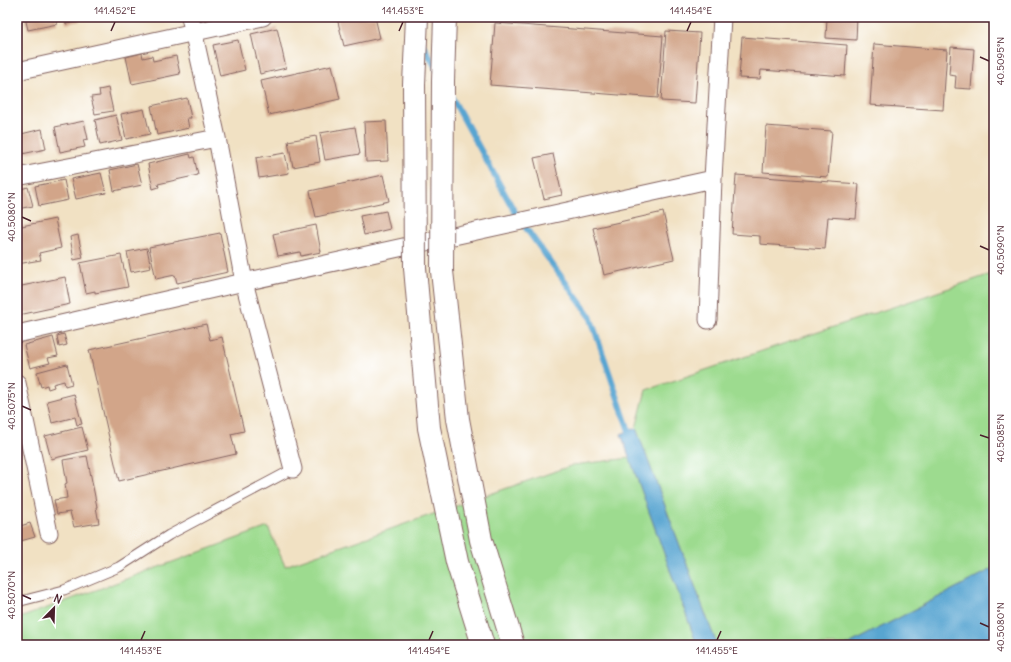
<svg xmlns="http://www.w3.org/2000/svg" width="1011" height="662" font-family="Delius,sans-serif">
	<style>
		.green { fill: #9ddb8f; stroke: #747d5d }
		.water { fill: #58a5d1; stroke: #51627e }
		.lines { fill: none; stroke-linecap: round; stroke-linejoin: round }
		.stream { stroke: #58a5d1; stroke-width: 6 }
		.building { fill: #d2a589 }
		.service-casing { stroke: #846360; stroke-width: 11 }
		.minor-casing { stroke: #846360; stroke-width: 19 }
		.service { stroke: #fff; stroke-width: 9 }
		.minor { stroke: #fff; stroke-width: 17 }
		.tertiary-bridge-casing { stroke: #846360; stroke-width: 24; stroke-linecap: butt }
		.tertiary-bridge { stroke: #fff; stroke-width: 22 }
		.ticks { fill: none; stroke: #4a1f2b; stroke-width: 1.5 }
		.neatline { fill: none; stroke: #4a1f2b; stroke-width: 1.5 }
		.ticks-label { font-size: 10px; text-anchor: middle; fill: #4a1f2b }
	</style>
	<rect width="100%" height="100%" fill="#fff"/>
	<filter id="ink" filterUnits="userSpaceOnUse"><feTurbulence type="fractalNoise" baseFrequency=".025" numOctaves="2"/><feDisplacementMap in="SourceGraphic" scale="8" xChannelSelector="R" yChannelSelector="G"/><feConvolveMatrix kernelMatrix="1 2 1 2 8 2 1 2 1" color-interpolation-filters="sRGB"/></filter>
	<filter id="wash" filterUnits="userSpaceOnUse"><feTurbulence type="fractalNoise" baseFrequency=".012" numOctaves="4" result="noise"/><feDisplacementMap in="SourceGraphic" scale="16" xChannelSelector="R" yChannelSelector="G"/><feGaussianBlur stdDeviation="0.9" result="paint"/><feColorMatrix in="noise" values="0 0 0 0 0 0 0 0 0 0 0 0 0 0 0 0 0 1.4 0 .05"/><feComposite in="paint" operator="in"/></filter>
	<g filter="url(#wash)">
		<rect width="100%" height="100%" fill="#f1e1c3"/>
		<path class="green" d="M 994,273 L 994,568 L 847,645 L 717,645 L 636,428 L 646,390 Z
			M 630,458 L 697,645 L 17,645 L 17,619 L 268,527 L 285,566 L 573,465 Z"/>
		<path class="water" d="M 636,428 L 717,645 L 697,645 L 621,434 Z
			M 994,568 L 994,645 L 847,645 Z"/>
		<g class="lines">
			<path class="stream" d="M 423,45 L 437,70
				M 451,96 L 517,216 L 590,316 L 629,431"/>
		</g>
		<g id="blocks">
			<path class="building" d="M 25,17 L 56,17 L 57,24 L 28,30 Z
				M 65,17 L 79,17 L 80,21 L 66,24 Z
				M 375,17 L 380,38 L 344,46 L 337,18 Z
				M 827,17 L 857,17 L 856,40 L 826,38 Z
				M 495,23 L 663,36 L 658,98 L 490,85 Z
				M 277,28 L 286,68 L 260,74 L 251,34 Z
				M 666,31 L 700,33 L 695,103 L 661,101 Z
				M 742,37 L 847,45 L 845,76 L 761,70 L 760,79 L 739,78 Z
				M 238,40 L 245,70 L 220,76 L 213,45 Z
				M 874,44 L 947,50 L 943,110 L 870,105 Z
				M 951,47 L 974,49 L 971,89 L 955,88 L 956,76 L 949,75 Z
				M 142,53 L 143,58 L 152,56 L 153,61 L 176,56 L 180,74 L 132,84 L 126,57 Z
				M 332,65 L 340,99 L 269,115 L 261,81 Z
				M 108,88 L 113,111 L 95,114 L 91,97 L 100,96 L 99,90 Z
				M 187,98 L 191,118 L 187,118 L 189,128 L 157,135 L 151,106 Z
				M 144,109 L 150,134 L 126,139 L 121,114 Z
				M 116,115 L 122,140 L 100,145 L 95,120 Z
				M 84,121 L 88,139 L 83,140 L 85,147 L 60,152 L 55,127 Z
				M 386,121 L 388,161 L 366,162 L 364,122 Z
				M 766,126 L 832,131 L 828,177 L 763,172 Z
				M 355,127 L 360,154 L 325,160 L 320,133 Z
				M 42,129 L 46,149 L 17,155 L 17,135 Z
				M 316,136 L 320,162 L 293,167 L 288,141 Z
				M 285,153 L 289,173 L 259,178 L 256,158 Z
				M 190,154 L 191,158 L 194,157 L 198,175 L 158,184 L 159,187 L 153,189 L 148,164 Z
				M 553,154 L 562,195 L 544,199 L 534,158 Z
				M 137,164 L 142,185 L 114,191 L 110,170 Z
				M 101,173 L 106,193 L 76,199 L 71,179 Z
				M 383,175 L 389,201 L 316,217 L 310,191 Z
				M 736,175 L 859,184 L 856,219 L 828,217 L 825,249 L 760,244 L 760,236 L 732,234 Z
				M 64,180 L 68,200 L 39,206 L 35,186 Z
				M 28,187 L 33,206 L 17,209 L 17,190 Z
				M 386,211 L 390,229 L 364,235 L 360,216 Z
				M 663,212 L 674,259 L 604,275 L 593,228 Z
				M 55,219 L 61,248 L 39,253 L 41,260 L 17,264 L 17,227 Z
				M 316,225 L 321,252 L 301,256 L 300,252 L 278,256 L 273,234 Z
				M 220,233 L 228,272 L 177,283 L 175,275 L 156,279 L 149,247 Z
				M 78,235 L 83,258 L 74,260 L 70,237 Z
				M 147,248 L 151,268 L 131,272 L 127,252 Z
				M 121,255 L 128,287 L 95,293 L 95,291 L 86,293 L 80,263 Z
				M 65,277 L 70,304 L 19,315 L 17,308 L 17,287 Z
				M 206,324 L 210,340 L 222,337 L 244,431 L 231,434 L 236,454 L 119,481 L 89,350 Z
				M 64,334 L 67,345 L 59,347 L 57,336 Z
				M 53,337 L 58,356 L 48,358 L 50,363 L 30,368 L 24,345 Z
				M 67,364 L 72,384 L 65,386 L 64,381 L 53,384 L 54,387 L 48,389 L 47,385 L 41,387 L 37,372 Z
				M 74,394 L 82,424 L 77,425 L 75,417 L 52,423 L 47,401 Z
				M 82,427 L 88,450 L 51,459 L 45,436 Z
				M 87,456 L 97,507 L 96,507 L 99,523 L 74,527 L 70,512 L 57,514 L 54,500 L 67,498 L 65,484 L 67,483 L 63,460 Z
				M 30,523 L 35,537 L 17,542 L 17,527 Z"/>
		</g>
	</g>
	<g filter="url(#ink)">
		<use href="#blocks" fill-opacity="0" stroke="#846360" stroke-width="1"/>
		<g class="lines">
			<g class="service-casing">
				<path id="service" d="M 17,604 L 21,601 L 64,590 L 119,567 L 169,535 L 293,469"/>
			</g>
			<g class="minor-casing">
				<path id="minor" d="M 190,17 L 217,138 L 244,282 L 293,469
					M 17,71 L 263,17
					M 17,177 L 217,138
					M 708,320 L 713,179 L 722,17
					M 17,334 L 244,282 L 713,179
					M 17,383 L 49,533"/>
			</g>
			<use href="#service" class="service"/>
			<use href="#minor" class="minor"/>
			<g class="tertiary-bridge-casing">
				<path id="tertiary-bridge" d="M 417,17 L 414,84 L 415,268 L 429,428 L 457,562 L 483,645
					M 445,17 L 443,81 L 442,271 L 458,419 L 481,540 L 513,645"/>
			</g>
			<use href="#tertiary-bridge" class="tertiary-bridge"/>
		</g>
	</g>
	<path class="ticks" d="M 111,31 L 115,22M 399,31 L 403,22M 687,31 L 691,22M 980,57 L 989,61M 22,217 L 31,221M 980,246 L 989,250M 22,406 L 31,410M 980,435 L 989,438M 22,595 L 31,599M 980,623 L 989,627M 141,640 L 145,631M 429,640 L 433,631M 717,640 L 721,631"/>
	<rect width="1011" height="662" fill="none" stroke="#fff" stroke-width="44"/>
	<g transform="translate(54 608) rotate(23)" stroke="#ffffff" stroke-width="3" paint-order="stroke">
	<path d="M0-3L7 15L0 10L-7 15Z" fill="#4a1f2b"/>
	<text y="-6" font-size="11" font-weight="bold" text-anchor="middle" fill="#4a1f2b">N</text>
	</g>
	<rect x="22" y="22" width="967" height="618" class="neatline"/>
	<g class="ticks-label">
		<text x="115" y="14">141.452°E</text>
		<text x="403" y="14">141.453°E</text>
		<text x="691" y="14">141.454°E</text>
		<text transform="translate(1000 61) rotate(-90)" y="4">40.5095°N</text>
		<text transform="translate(11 217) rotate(-90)" y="4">40.5080°N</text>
		<text transform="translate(1000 250) rotate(-90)" y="4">40.5090°N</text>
		<text transform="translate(11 406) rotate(-90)" y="4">40.5075°N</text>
		<text transform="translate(1000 438) rotate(-90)" y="4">40.5085°N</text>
		<text transform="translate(11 595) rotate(-90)" y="4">40.5070°N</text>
		<text transform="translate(1000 627) rotate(-90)" y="4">40.5080°N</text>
		<text x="141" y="654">141.453°E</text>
		<text x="429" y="654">141.454°E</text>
		<text x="717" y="654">141.455°E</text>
	</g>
</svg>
